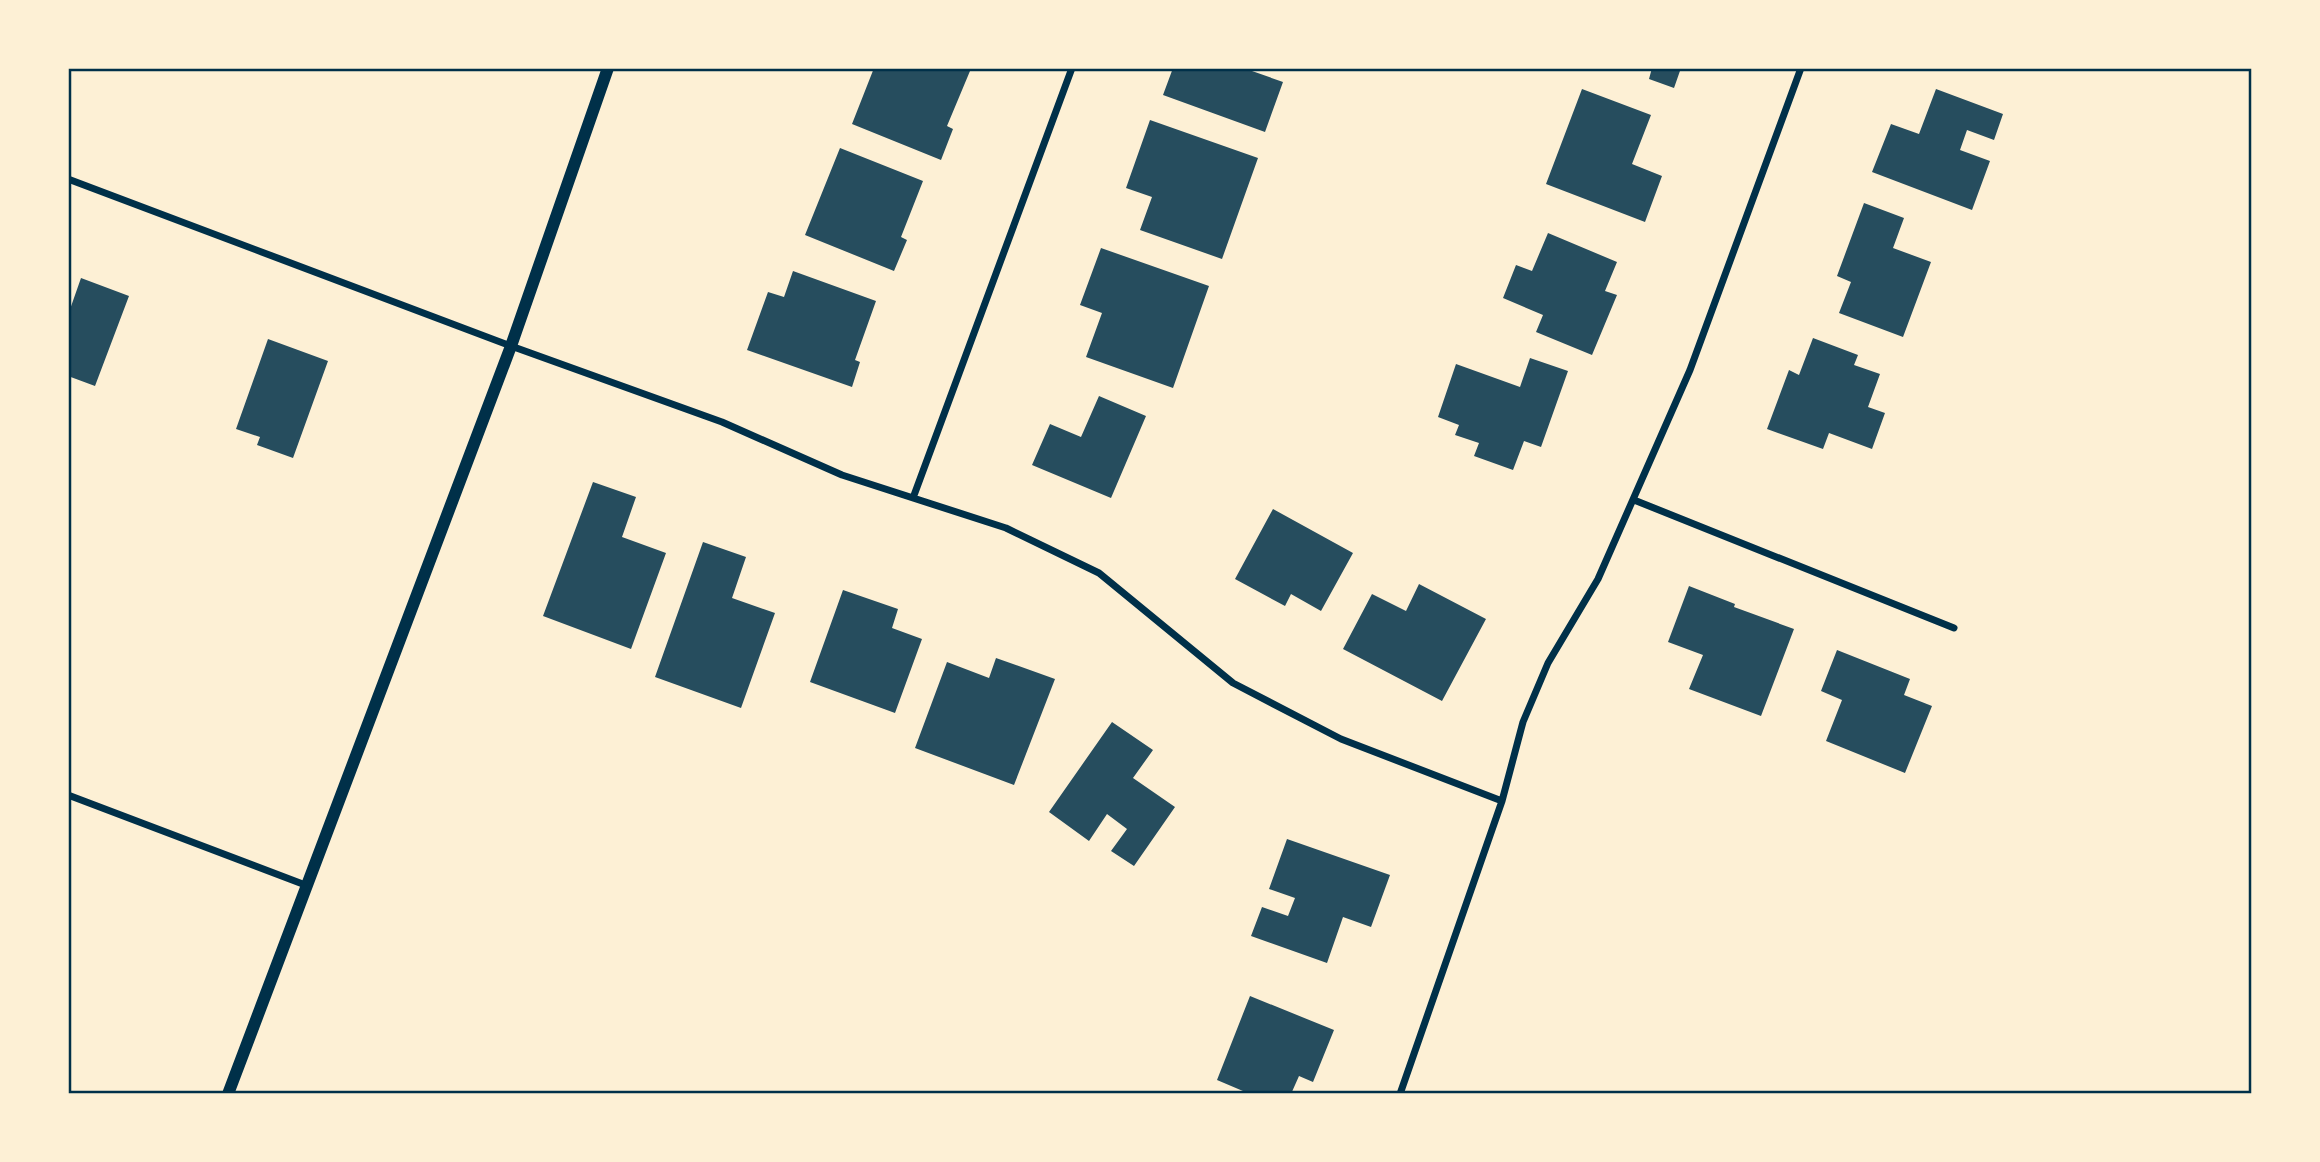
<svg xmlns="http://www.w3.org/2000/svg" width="2320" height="1162" font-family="Montserrat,sans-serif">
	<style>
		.building { fill: #264d5e }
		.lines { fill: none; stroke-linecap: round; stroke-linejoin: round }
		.minor { stroke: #003049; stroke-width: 7 }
		.tertiary { stroke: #003049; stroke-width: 12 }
		.neatline { fill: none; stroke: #003049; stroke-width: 2.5 }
	</style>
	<rect width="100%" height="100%" fill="#fdf0d5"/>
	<path class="building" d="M 874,68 L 964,68 L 970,71 L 947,126 L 953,129 L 941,160 L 852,124 Z
		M 1173,68 L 1253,68 L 1252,71 L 1283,82 L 1265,132 L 1163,95 Z
		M 1652,68 L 1681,68 L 1674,88 L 1649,79 Z
		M 1582,89 L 1651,115 L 1632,164 L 1662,176 L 1645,222 L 1546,184 Z
		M 1936,89 L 2003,114 L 1994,140 L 1967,130 L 1960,150 L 1990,161 L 1972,210 L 1872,172 L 1891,124 L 1919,134 Z
		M 1150,120 L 1258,158 L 1222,259 L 1140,230 L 1152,197 L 1126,188 Z
		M 840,148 L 923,181 L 901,237 L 907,240 L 894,271 L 805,235 Z
		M 1864,203 L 1904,218 L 1893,248 L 1931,262 L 1903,337 L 1839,313 L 1851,282 L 1837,276 Z
		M 1548,233 L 1617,262 L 1605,291 L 1617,295 L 1592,355 L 1536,332 L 1543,315 L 1503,298 L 1516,265 L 1532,271 Z
		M 1101,248 L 1209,286 L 1173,388 L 1086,357 L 1102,313 L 1080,305 Z
		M 793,271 L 876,301 L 855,360 L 860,362 L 852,387 L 747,350 L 768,292 L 784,297 Z
		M 81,278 L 129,296 L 95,386 L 68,376 L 68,315 Z
		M 1813,338 L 1858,355 L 1854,365 L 1880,374 L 1868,407 L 1885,413 L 1872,449 L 1829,433 L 1823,449 L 1767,429 L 1789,370 L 1799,375 Z
		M 268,339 L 328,361 L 293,458 L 257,445 L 260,437 L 236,429 Z
		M 1530,358 L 1568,371 L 1541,447 L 1524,441 L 1513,470 L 1474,456 L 1479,443 L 1455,435 L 1459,425 L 1438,417 L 1456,364 L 1520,387 Z
		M 1099,396 L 1146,416 L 1111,498 L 1032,465 L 1050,424 L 1081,437 Z
		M 593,482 L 636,497 L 622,537 L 666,553 L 631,649 L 543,616 Z
		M 1273,509 L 1353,553 L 1321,611 L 1291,594 L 1285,606 L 1235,579 Z
		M 703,542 L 746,557 L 732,598 L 775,613 L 741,708 L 655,677 Z
		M 1419,584 L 1486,619 L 1442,701 L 1343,649 L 1372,594 L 1406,611 Z
		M 1689,586 L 1735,604 L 1734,607 L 1794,629 L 1761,716 L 1689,689 L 1703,655 L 1668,642 Z
		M 843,590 L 898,609 L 892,628 L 922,639 L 895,713 L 810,682 Z
		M 1837,650 L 1910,679 L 1904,695 L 1932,706 L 1905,773 L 1826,741 L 1842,700 L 1821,691 Z
		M 996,658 L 1055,679 L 1014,785 L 915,748 L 947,662 L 989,678 Z
		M 1112,722 L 1153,750 L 1133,778 L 1175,807 L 1134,866 L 1111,851 L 1127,829 L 1107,814 L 1089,841 L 1049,812 Z
		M 1287,839 L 1390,875 L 1371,927 L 1343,917 L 1327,963 L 1251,936 L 1262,907 L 1288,916 L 1295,898 L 1269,889 Z
		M 1250,996 L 1334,1030 L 1313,1082 L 1299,1076 L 1291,1094 L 1250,1094 L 1217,1080 Z"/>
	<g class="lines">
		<path class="minor" d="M 68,179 L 511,346 L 722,422 L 842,475 L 1006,528 L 1099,573 L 1233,683 L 1341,739 L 1502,801
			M 913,498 L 1072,68
			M 1634,500 L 1954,628
			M 68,795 L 308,886
			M 1400,1094 L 1502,801 L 1523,722 L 1548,663 L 1598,579 L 1690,370 L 1801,68"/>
		<path class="tertiary" d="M 228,1094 L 511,346 L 608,68"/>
	</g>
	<rect width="2320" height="1162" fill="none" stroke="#fdf0d5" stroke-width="140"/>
	<rect x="70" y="70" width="2180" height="1022" class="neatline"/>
</svg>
